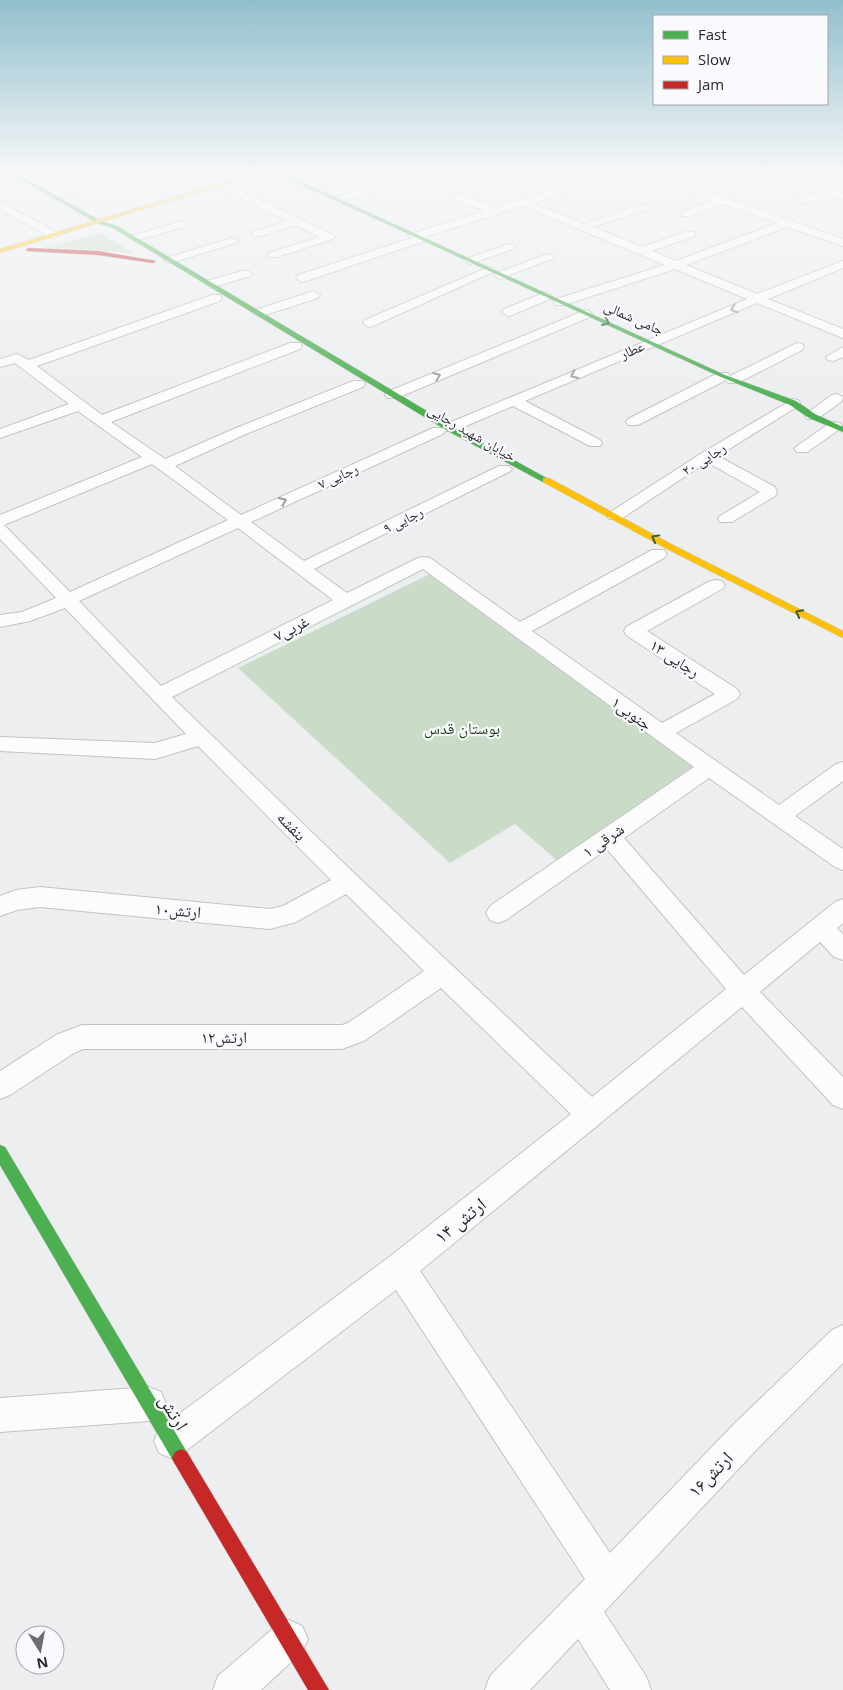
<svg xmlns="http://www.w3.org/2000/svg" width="843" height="1690" font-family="'Open Sans','Noto Naskh Arabic',sans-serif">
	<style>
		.green { fill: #cadbc7 }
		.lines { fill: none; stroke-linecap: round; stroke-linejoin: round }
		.street-casing { stroke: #c2c3c5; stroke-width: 2 }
		.fast-casing { stroke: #c2c3c5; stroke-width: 1 }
		.slow-casing { stroke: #c2c3c5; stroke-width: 1 }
		.jam-casing { stroke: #c2c3c5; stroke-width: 1 }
		.street { fill: #fcfcfd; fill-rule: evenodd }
		.fast { fill: #4caf50; fill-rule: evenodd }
		.slow { fill: #ffc107; fill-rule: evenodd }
		.jam { fill: #c62828; fill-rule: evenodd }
		.oneway { stroke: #9c9d9e }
		.oneway2 { stroke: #365e39 }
		.labels { text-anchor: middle; stroke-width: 4.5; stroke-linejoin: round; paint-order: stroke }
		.far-street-label { font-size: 14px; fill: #272829; stroke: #f8fafe }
		.street-label { font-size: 16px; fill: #272829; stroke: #f8fafe }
		.park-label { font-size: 16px; fill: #1f3e11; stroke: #f8fafe }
		.near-street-label { font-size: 19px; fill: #272829; stroke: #f8fafe }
	</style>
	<rect width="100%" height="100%" fill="#eceef0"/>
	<path class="green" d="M 100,233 L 133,253 L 46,247 Z
		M 430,574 L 707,770 L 559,862 L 515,824 L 450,863 L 238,668 Z"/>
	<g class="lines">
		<g class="street-casing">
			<path id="street" d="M 30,172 L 48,172 L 19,181 L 14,178 Z
				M 126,172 L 143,172 L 52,199 L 47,196 L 48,194 Z
				M 420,172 L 435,172 L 420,179 L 412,179 L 412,175 Z
				M 544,172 L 559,172 L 582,181 L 611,172 L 628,172 L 533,203 L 584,224 L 640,205 L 648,205 L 649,207 L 648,209 L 593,227 L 642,247 L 686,232 L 694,232 L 695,234 L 694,236 L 652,251 L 676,261 L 777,223 L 723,204 L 690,216 L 682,216 L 681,214 L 682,212 L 713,201 L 637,172 L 652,172 L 843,239 L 843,246 L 787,227 L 686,265 L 757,294 L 843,261 L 843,268 L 768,299 L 843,329 L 843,338 L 757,303 L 525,401 L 600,440 L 602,443 L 600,446 L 590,446 L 513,406 L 454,431 L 445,431 L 443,434 L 251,522 L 304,561 L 499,466 L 509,466 L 512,469 L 509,472 L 314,569 L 347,593 L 418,558 L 424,557 L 430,558 L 520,622 L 652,550 L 664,550 L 667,554 L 664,558 L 532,631 L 662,723 L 715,694 L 626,635 L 624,631 L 626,627 L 710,581 L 716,580 L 722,581 L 725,585 L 722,589 L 647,631 L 737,689 L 740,694 L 737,699 L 676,733 L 779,805 L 836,764 L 843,762 L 843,781 L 795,816 L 843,849 L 843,870 L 835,867 L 709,778 L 624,838 L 744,975 L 835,902 L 843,899 L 843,923 L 837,928 L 843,934 L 843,960 L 834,957 L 820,942 L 760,992 L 843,1077 L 843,1109 L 833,1105 L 742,1007 L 420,1271 L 610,1553 L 735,1423 L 832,1330 L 843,1325 L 843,1363 L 759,1447 L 604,1612 L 646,1676 L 651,1690 L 610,1690 L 578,1639 L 530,1690 L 485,1690 L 490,1676 L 585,1579 L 396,1290 L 183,1453 L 171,1458 L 159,1453 L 154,1441 L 159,1429 L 389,1257 L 571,1114 L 441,988 L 364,1041 L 342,1049 L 83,1049 L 74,1053 L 10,1095 L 0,1099 L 0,1071 L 56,1035 L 82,1025 L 342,1025 L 348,1023 L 424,971 L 346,894 L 296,922 L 270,929 L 40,907 L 17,910 L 0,916 L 0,896 L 16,890 L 40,887 L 270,909 L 283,906 L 331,880 L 198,746 L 155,759 L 0,751 L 0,737 L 155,743 L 186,734 L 65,608 L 30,621 L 0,627 L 0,615 L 22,612 L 56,598 L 0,539 L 0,515 L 142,457 L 78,411 L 0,438 L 0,429 L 69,404 L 15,363 L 0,367 L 0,359 L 17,354 L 29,360 L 212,295 L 220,295 L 222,298 L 220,301 L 37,366 L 102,415 L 290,343 L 300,343 L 302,346 L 300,349 L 111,422 L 165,459 L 236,428 L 353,381 L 363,381 L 365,384 L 363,387 L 246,434 L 175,466 L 241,515 L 433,428 L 442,428 L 444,425 L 747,299 L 675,269 L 564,305 L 556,305 L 554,302 L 556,299 L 665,265 L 523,206 L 425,237 L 427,239 L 425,241 L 306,281 L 302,282 L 296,278 L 298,275 L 412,238 L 409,236 L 411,234 L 484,211 L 451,198 L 450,196 L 451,194 L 459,194 L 494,208 L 572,184 ZM 152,464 L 228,520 L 70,592 L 4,525 ZM 238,528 L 333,600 L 161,686 L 79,601 ZM 423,569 L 694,767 L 490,906 L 486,913 L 490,920 L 498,923 L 506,920 L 607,849 L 726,989 L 592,1097 L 356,875 L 172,697 Z
				M 750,172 L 780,172 L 843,193 L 843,199 L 831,195 L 798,205 L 794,204 L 793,202 L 794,200 L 820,192 L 765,173 L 732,185 L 727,182 Z
				M 222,182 L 333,235 L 335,237 L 333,239 L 277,257 L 269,257 L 267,255 L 269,253 L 319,237 L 295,225 L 261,236 L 253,236 L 252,234 L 253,232 L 287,221 L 218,187 L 217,185 Z
				M 371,187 L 375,188 L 375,192 L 336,203 L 331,200 L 332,198 Z
				M 0,202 L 58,233 L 59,235 L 54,238 L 50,237 L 0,209 Z
				M 183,221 L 187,222 L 188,224 L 187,226 L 135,241 L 129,238 L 131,236 Z
				M 232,238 L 238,241 L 236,243 L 170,263 L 164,260 L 166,258 Z
				M 509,244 L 513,245 L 515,247 L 513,249 L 470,264 L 464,261 L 466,259 Z
				M 548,254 L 552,255 L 554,257 L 552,259 L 504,277 L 500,279 L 494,275 L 496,273 Z
				M 489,267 L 493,268 L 495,270 L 493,272 L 373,326 L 369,327 L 363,323 L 365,320 Z
				M 246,270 L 252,274 L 250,276 L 211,288 L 205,284 L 207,281 Z
				M 314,291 L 320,295 L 318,298 L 259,317 L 253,313 L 255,310 Z
				M 546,292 L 552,296 L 550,299 L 512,315 L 508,316 L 502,312 L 504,309 Z
				M 586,310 L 590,311 L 592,314 L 590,317 L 397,398 L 387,398 L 385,395 L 387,392 Z
				M 797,343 L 802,344 L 804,347 L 802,350 L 738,383 L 728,383 L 726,380 L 638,425 L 628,425 L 626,422 L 628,419 L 718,373 L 728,373 L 730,376 Z
				M 843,347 L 843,357 L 833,361 L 828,360 L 826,357 Z
				M 837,394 L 843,397 L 842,401 L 817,419 L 807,419 L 805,416 L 807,413 L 832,395 Z
				M 793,399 L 798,400 L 800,403 L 798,406 L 718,456 L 775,487 L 777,493 L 775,496 L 732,522 L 720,522 L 718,519 L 720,516 L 760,492 L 707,462 L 621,519 L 609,519 L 607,516 L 609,513 L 702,453 Z
				M 835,422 L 840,423 L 842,426 L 840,429 L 807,452 L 797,452 L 794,449 L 797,446 L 830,423 Z
				M 149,1387 L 161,1392 L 166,1404 L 161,1416 L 149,1421 L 0,1432 L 0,1398 Z
				M 289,1620 L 302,1626 L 308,1639 L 302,1652 L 261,1690 L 213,1690 L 218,1676 L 276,1626 Z"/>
		</g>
		<g class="fast-casing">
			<path id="fast" d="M 8,172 L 14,172 L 101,221 L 117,226 L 452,426 L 550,480 L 543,482 L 446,430 L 113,228 L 97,223 Z
				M 273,172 L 280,172 L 725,375 L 796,401 L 815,414 L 843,427 L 843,432 L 809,418 L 790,405 L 721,377 Z
				M 0,1145 L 5,1147 L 187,1452 L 190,1458 L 187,1464 L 181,1467 L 175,1464 L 0,1165 Z"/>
		</g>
		<g class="slow-casing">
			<path id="slow" d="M 258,172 L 267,172 L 0,253 L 0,249 Z
				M 543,478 L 549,478 L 673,545 L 843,631 L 843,638 L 667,549 L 543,482 Z"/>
		</g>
		<g class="jam-casing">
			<path id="jam" d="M 28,248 L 98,251 L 156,261 L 153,263 L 98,255 L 26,251 Z
				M 181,1449 L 187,1452 L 329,1690 L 308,1690 L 175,1464 L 172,1458 L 175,1452 Z"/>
		</g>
		<use href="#street" class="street"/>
		<use href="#fast" class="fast"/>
		<use href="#slow" class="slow"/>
		<use href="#jam" class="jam"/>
	</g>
	<defs><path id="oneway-chevron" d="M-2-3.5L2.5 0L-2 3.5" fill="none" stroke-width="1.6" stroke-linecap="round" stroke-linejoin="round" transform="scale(1.25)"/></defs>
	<g class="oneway">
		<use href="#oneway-chevron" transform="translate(734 309) rotate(159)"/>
		<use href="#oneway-chevron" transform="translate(574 375) rotate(156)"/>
		<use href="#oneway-chevron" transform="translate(437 376) rotate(-23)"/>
		<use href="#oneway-chevron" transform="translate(283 501) rotate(-24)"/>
	</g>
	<g class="oneway2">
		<use href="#oneway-chevron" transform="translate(606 322) rotate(23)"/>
		<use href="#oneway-chevron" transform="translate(655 538) rotate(-151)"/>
		<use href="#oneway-chevron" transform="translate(799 613) rotate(-153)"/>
	</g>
	<linearGradient id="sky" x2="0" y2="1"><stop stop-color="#91bfcc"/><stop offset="0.42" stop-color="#f6f7f8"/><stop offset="1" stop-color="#f6f7f8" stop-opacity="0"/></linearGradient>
	<rect width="843" height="409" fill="url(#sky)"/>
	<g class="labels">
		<g class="far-street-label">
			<text transform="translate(634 318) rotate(24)" y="5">جامی شمالی</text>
			<text transform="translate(632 350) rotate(-24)" y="5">عطار</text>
			<text transform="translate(472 433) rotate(30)" y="5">خیابان شهید رجایی</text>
			<text transform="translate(704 459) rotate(-32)" y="5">رجایی ۲۰</text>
			<text transform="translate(338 476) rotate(-24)" y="5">رجایی ۷</text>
			<text transform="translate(403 520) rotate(-26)" y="5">رجایی ۹</text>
		</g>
		<g class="street-label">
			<text transform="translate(291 628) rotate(-27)" y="6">غربی۷</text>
			<text transform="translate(675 658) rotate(33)" y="6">رجایی ۱۳</text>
			<text transform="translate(632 713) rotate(36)" y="6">جنوبی۱</text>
			<text transform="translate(292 826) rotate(45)" y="6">بنفشه</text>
			<text transform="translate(603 840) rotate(-35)" y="6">شرقی ۱</text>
			<text transform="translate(178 910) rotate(5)" y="6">ارتش۱۰</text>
			<text x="224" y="1043">ارتش۱۲</text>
		</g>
		<g class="park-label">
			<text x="462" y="734">بوستان قدس</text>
		</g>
		<g class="near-street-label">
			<text transform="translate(460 1220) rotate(-39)" y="7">ارتش ۱۴</text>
			<text transform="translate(174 1412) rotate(59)" y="7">ارتش</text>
			<text transform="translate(710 1474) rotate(-46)" y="7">ارتش۱۶</text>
		</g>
	</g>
	<rect x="653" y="15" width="175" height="90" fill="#f8fafe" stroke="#a4a6a9"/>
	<rect x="663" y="31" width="25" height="8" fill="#4caf50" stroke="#a4a6a9"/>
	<text x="698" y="40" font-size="15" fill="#272829">Fast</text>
	<rect x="663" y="56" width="25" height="8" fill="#ffc107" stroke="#a4a6a9"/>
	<text x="698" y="65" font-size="15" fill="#272829">Slow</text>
	<rect x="663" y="81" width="25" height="8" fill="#c62828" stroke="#a4a6a9"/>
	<text x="698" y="90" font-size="15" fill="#272829">Jam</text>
	<g transform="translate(40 1650) rotate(169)"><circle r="24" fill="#f8fafe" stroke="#a4a6a9"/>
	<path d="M0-4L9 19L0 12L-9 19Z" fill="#6c6d6f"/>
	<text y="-8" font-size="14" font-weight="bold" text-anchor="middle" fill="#272829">N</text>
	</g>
</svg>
